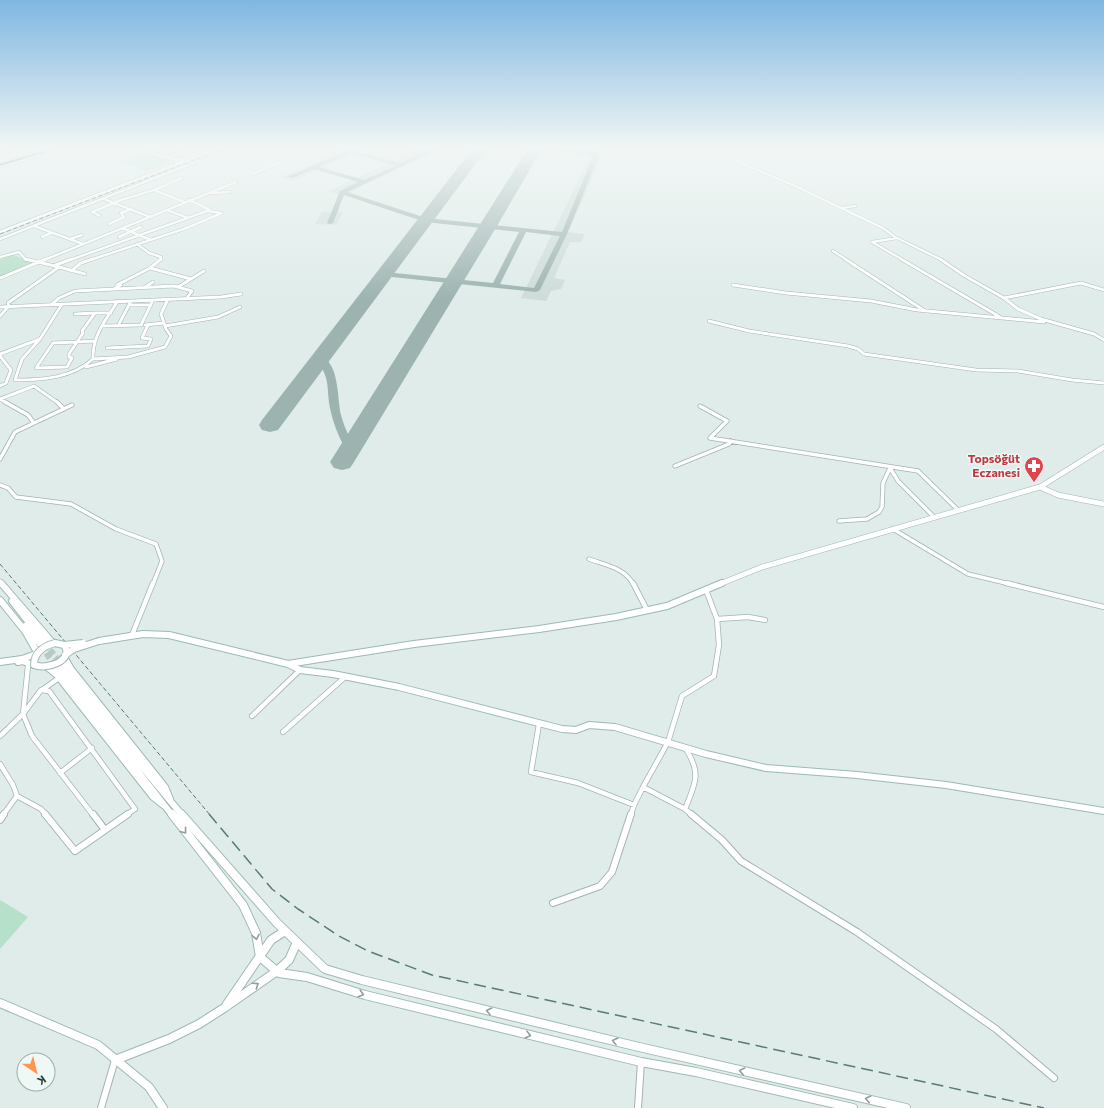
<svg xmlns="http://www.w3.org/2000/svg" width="1104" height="1108" font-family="Commissioner,sans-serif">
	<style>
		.built { fill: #cddcd8 }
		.green { fill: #b6e0c9 }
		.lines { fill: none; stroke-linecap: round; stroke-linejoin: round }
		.taxiway { fill: #9cb3b0; fill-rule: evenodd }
		.runway { fill: #9cb3b0; fill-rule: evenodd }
		.secondary-tunnel { stroke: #b9c9c6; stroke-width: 6; stroke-dasharray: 6 3; stroke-linecap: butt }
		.street-far4-casing { stroke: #a2b4b1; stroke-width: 3.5 }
		.street-far3-casing { stroke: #a2b4b1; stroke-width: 4 }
		.street-far2-casing { stroke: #a2b4b1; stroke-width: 5 }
		.street-far1-casing { stroke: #a2b4b1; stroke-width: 6 }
		.street-casing { stroke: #a2b4b1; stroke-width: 8 }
		.secondary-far3-casing { stroke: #9db9b4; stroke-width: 4 }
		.secondary-far2-casing { stroke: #9db9b4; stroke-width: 6 }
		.secondary-far1-casing { stroke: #9db9b4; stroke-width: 8 }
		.secondary-casing { stroke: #9db9b4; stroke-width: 10 }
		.highway-casing { stroke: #c0c9c8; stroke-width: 1 }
		.street-far4 { stroke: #fff; stroke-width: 2.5 }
		.street-far3 { stroke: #fff; stroke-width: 3 }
		.street-far2 { stroke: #fff; stroke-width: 3.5 }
		.street-far1 { stroke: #fff; stroke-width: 4.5 }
		.street { stroke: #fff; stroke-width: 6 }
		.secondary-far3 { stroke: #fff; stroke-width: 3 }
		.secondary-far2 { stroke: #fff; stroke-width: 5 }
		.secondary-far1 { stroke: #fff; stroke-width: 6 }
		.secondary { stroke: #fff; stroke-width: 8 }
		.highway { fill: #286d6b; fill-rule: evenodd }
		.rail-far1 { stroke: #597a77; stroke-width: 1; stroke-dasharray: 4.5 2.5; stroke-linecap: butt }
		.rail { stroke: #597a77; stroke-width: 1.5; stroke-dasharray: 12 6; stroke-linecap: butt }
		.secondary-bridge-casing { stroke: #9db9b4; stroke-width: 8; stroke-linecap: butt }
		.secondary-bridge { stroke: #fff; stroke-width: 6 }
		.oneway { stroke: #8f9e9d }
		.labels { text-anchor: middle; stroke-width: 3; stroke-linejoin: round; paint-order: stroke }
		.health-label { font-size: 12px; font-weight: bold; fill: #be3a42; stroke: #f0f8f6; text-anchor: end }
	</style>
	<rect width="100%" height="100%" fill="#dfece9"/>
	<path class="built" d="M 351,147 L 371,147 L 293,181 L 281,177 Z
		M 423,147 L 443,147 L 342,196 L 329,191 Z
		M 592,152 L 604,153 L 568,232 L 585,234 L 581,242 L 570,242 L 554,278 L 565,280 L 561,289 L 551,291 L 546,301 L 521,298 Z
		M 322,212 L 343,212 L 336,225 L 315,224 Z"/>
	<path class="green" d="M 130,150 L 133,150 L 173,161 L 147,171 L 117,160 L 135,158 L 134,155 L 138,153 Z
		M 11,254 L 35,263 L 0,277 L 0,260 Z
		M 0,900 L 28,917 L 0,949 Z"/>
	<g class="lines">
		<path class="taxiway" d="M 355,147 L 364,147 L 357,151 L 400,163 L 436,147 L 444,147 L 347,192 L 426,218 L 562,232 L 593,156 L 525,147 L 550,147 L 593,151 L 599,155 L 567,234 L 540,290 L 536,292 L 382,276 L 381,274 L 385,272 L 493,283 L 519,232 L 425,222 L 344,195 L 333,223 L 328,224 L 327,223 L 340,191 L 358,182 L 314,169 L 292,178 L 287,177 ZM 352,153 L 396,166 L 364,180 L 319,167 ZM 526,232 L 560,236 L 534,288 L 500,284 Z
			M 320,356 C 340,362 337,400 341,415 C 344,427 350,438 355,449 L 353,451 L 347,451 C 339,438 333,423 330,408 C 326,385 331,380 316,359 Z"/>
		<path class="runway" d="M 474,147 L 488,147 L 278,430 L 270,432 L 262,430 L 259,425 L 262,420 Z
			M 529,147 L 543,147 L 497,226 L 354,462 L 350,468 L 342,470 L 334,468 L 330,462 Z"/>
		<path class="secondary-tunnel" d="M 44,643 L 62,664
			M 41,646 L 56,667"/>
		<g class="street-far4-casing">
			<path id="street-far4" d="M 184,147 L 190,150
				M 304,147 L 312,150
				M 724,147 L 725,156 L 795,186 L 883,228 L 895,237 L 942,260
				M 1089,147 L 1093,151
				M 308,151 L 320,156
				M 0,154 L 21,147
				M 168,158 L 198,147
				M 188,161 L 194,164
				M 252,174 L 317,147
				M 182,178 L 154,190 L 184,202
				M 212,193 L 230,192
				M 104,199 L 150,217
				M 842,208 L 855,206
				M 167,210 L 188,218
				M 100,216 L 92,212 L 121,200 L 154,190
				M 109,224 L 124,217 L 121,213 L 131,209
				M 34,226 L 83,244
				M 122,228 L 151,240
				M 42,237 L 51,233
				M 119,237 L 141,227
				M 897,238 L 872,242 L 903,260
				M 0,239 L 188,165
				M 70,239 L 82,235
				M 137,244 L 149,253 L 161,257 L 161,260
				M 833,251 L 847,260
				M 0,257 L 19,252 L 26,260
				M 44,260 L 236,182
				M 70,260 L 210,210 L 189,200
				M 90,260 L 184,229 L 222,213 L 208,211"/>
		</g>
		<g class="street-far3-casing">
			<path id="street-far3" d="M 845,259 L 925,311
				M 901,259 L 1000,317
				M 940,259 L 965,276 L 1004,298 L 1018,309 L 1041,319 L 1094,334 L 1104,340
				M 53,266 L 72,259
				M 59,267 L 85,274
				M 150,268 L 191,279
				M 71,271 L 81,263 L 93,259
				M 0,278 L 46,259
				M 733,285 L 786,293 L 871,301 L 917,310 L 1044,322
				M 145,287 L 153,282
				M 178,287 L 204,271
				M 115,288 L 121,285 L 117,285 L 150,268 L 161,259
				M 1004,298 L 1081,283 L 1104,290
				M 52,304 L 59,298 L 75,291 L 174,286 L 192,291 L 187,298
				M 62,304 L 40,339 L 22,359 L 15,380 C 43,380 72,378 93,359 C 92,336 106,319 118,301
				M 129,305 L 151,305
				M 0,307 L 221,297 L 241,294
				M 75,314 L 95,313
				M 0,316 L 9,306 L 8,303 L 59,267 L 25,259
				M 709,321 L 749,331 L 848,346 L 858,349 L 864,354 L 976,370 L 1018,371 L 1072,380 L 1104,383
				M 145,325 L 164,323
				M 103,326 L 141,325 L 153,300
				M 118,326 L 131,301
				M 165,326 L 218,317 L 240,307
				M 77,342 L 69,354 L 69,357 L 72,358 L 67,367 L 36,368 L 53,343 Z
				M 77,342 L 83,333 L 82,331 L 95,313 L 111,313
				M 77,342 L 95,341
				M 107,348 L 148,346 L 151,339 L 142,338 L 148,325
				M 0,354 L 40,339
				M 0,356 L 11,370 L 6,383 L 0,386
				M 93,359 L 128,357 L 165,347 L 171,336 L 166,329 L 161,314 L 168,299
				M 86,367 L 117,359
				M 7,403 L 0,399 L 34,386 L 58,403"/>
		</g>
		<g class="street-far2-casing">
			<path id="street-far2" d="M 5,402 L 28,415 L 34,423
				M 57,402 L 64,409
				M 700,406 L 727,421 L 710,438 L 918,471 L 958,510
				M 0,459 L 15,432 L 72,405
				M 675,466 L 729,444 L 731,441
				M 0,485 L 8,488 L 16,497 L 71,504 L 116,529 L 156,544 L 162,561 L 153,584
				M 839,521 L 867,519 L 879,512 L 882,507 L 883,483 L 890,468 L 898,481 L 934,517
				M 893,529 L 968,574 L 1010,584
				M 589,559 C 605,565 625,568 633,584"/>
		</g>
		<g class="street-far1-casing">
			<path id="street-far1" d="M 633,583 L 647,610
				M 1006,583 L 1104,607
				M 717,619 L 748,617 L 765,620
				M 132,635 L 153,583
				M 42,690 L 56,680
				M 23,714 L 41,690 L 49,691 L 135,809 L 126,815
				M 23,714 L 28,666
				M 252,716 L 300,670
				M 539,724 L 531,772 L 578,783 L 634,805 L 643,787
				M 283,732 L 345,677
				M 0,736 L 23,714 L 32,736 L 93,815
				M 0,764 L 13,785 L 17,796 L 41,809 L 46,815
				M 60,773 L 92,748
				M 685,809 C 695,784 702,774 686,749
				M 3,815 L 17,796
				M 631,815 L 634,805
				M 692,815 L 685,809 L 643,787 L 668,742 L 682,696 L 714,676 L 719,645 L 717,619 L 706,590"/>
		</g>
		<g class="street-casing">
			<path id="street" d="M 45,814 L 75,851 L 105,830 L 93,814
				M 691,814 L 722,840 L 741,861 L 857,932 L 996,1029 L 1054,1078
				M 0,820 L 4,814
				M 105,830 L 128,814
				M 553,903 L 600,886 L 612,872 L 631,814
				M 101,1108 L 115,1060
				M 638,1108 L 641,1062"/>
		</g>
		<g class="secondary-far3-casing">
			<path id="secondary-far3" d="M 127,147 L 178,160
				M 184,159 L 188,161 L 182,163 L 176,162 Z
				M 188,160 L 222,147
				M 0,166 L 60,148
				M 0,232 L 181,163"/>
		</g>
		<g class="secondary-far2-casing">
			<path id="secondary-far2" d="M 1040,487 L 1058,495 L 1104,504
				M 0,582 L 2,584
				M 720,584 L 762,567 L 1040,487 L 1104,447"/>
		</g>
		<g class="secondary-far1-casing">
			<path id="secondary-far1" d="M 1,583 L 51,641 L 55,643
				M 0,600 L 25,631 L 37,652
				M 12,601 L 44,642
				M 25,626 L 40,644
				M 99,641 L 143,634 L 169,635 L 288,664 L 414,644 L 539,629 L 616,617 L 667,606 L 722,583
				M 64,657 L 71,669 L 165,787 L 170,799
				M 0,662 L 22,659 L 36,654
				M 18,662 L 22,661 L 34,665
				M 288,664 L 300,670 L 333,674 L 399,687 L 562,729 L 576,730 L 589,725 L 615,727 L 706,754 L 766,768 L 857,775 L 946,785 L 1104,811
				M 62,665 L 133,756 L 182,815
				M 47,667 L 57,675 L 153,797 L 163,805
				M 57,668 L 172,815"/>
		</g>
		<g class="secondary-casing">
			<path id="secondary" d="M 172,814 L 243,905 L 256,933 L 260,957 L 279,973 L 307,977 L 365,995 L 641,1062 L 696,1072 L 853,1108
				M 181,814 L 277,923 L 325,969 L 362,980 L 639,1047 L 906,1108
				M 0,1003 L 98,1045 L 149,1087 L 163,1108
				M 227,1004 L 271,940 L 285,931
				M 115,1060 L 169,1039 L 199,1024 L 224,1008 L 277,971 L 289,960 L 297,942"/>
		</g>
		<g class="highway-casing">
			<path id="highway" d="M 57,147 L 64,147 L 0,166 L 0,164 Z"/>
		</g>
		<use href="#street-far4" class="street-far4"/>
		<use href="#street-far3" class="street-far3"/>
		<use href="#street-far2" class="street-far2"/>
		<use href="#street-far1" class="street-far1"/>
		<use href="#street" class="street"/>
		<use href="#secondary-far3" class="secondary-far3"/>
		<use href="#secondary-far2" class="secondary-far2"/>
		<use href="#secondary-far1" class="secondary-far1"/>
		<use href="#secondary" class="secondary"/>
		<use href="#highway" class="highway"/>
		<path class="rail-far1" d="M 0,234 L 228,147
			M 0,564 L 210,815"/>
		<path class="rail" d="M 209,814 L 272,889 L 298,909 L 339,936 L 368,951 L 432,975 L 1044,1108"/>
		<g class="secondary-bridge-casing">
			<path id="secondary-bridge" d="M 55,643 L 64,645 C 75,661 46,670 34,665 C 34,652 44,646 55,643 Z
				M 64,645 L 83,643
				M 65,655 L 74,649 L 99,641"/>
		</g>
		<use href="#secondary-bridge" class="secondary-bridge"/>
	</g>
	<defs><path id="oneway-chevron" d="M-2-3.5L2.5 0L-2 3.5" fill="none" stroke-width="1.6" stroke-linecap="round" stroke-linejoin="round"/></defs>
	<g class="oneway">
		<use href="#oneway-chevron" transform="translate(184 831) rotate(53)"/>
		<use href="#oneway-chevron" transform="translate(256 937) rotate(79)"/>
		<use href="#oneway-chevron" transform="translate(256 985) rotate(-34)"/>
		<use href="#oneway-chevron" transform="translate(361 994) rotate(17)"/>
		<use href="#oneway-chevron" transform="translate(489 1011) rotate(-166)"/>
		<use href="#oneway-chevron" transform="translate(528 1035) rotate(14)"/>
		<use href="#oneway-chevron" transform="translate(615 1041) rotate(-166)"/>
		<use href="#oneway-chevron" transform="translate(742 1071) rotate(-167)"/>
		<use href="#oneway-chevron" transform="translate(868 1099) rotate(-167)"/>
	</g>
	<linearGradient id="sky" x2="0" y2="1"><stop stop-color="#7fb7e1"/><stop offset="0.49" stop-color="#f1f6f5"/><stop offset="1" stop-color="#f1f6f5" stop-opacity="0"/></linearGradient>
	<rect width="1104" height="302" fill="url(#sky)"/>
	<defs>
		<g id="pharmacy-pin" transform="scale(1)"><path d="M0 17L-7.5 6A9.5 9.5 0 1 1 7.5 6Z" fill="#e0444e" stroke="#f0f8f6"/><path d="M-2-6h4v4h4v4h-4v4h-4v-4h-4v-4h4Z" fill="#fff"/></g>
	</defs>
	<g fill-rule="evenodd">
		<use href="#pharmacy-pin" x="1034" y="466"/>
	</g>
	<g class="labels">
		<g class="health-label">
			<text x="1020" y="463">Topsöğüt<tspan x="1020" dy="14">Eczanesi</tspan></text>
		</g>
	</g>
	<g transform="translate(36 1072) rotate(145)"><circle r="19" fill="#f0f8f6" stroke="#9caeab"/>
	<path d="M0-3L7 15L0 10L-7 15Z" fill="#ff974b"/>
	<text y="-6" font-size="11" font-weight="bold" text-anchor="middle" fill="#1f3e3b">K</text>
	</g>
</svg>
